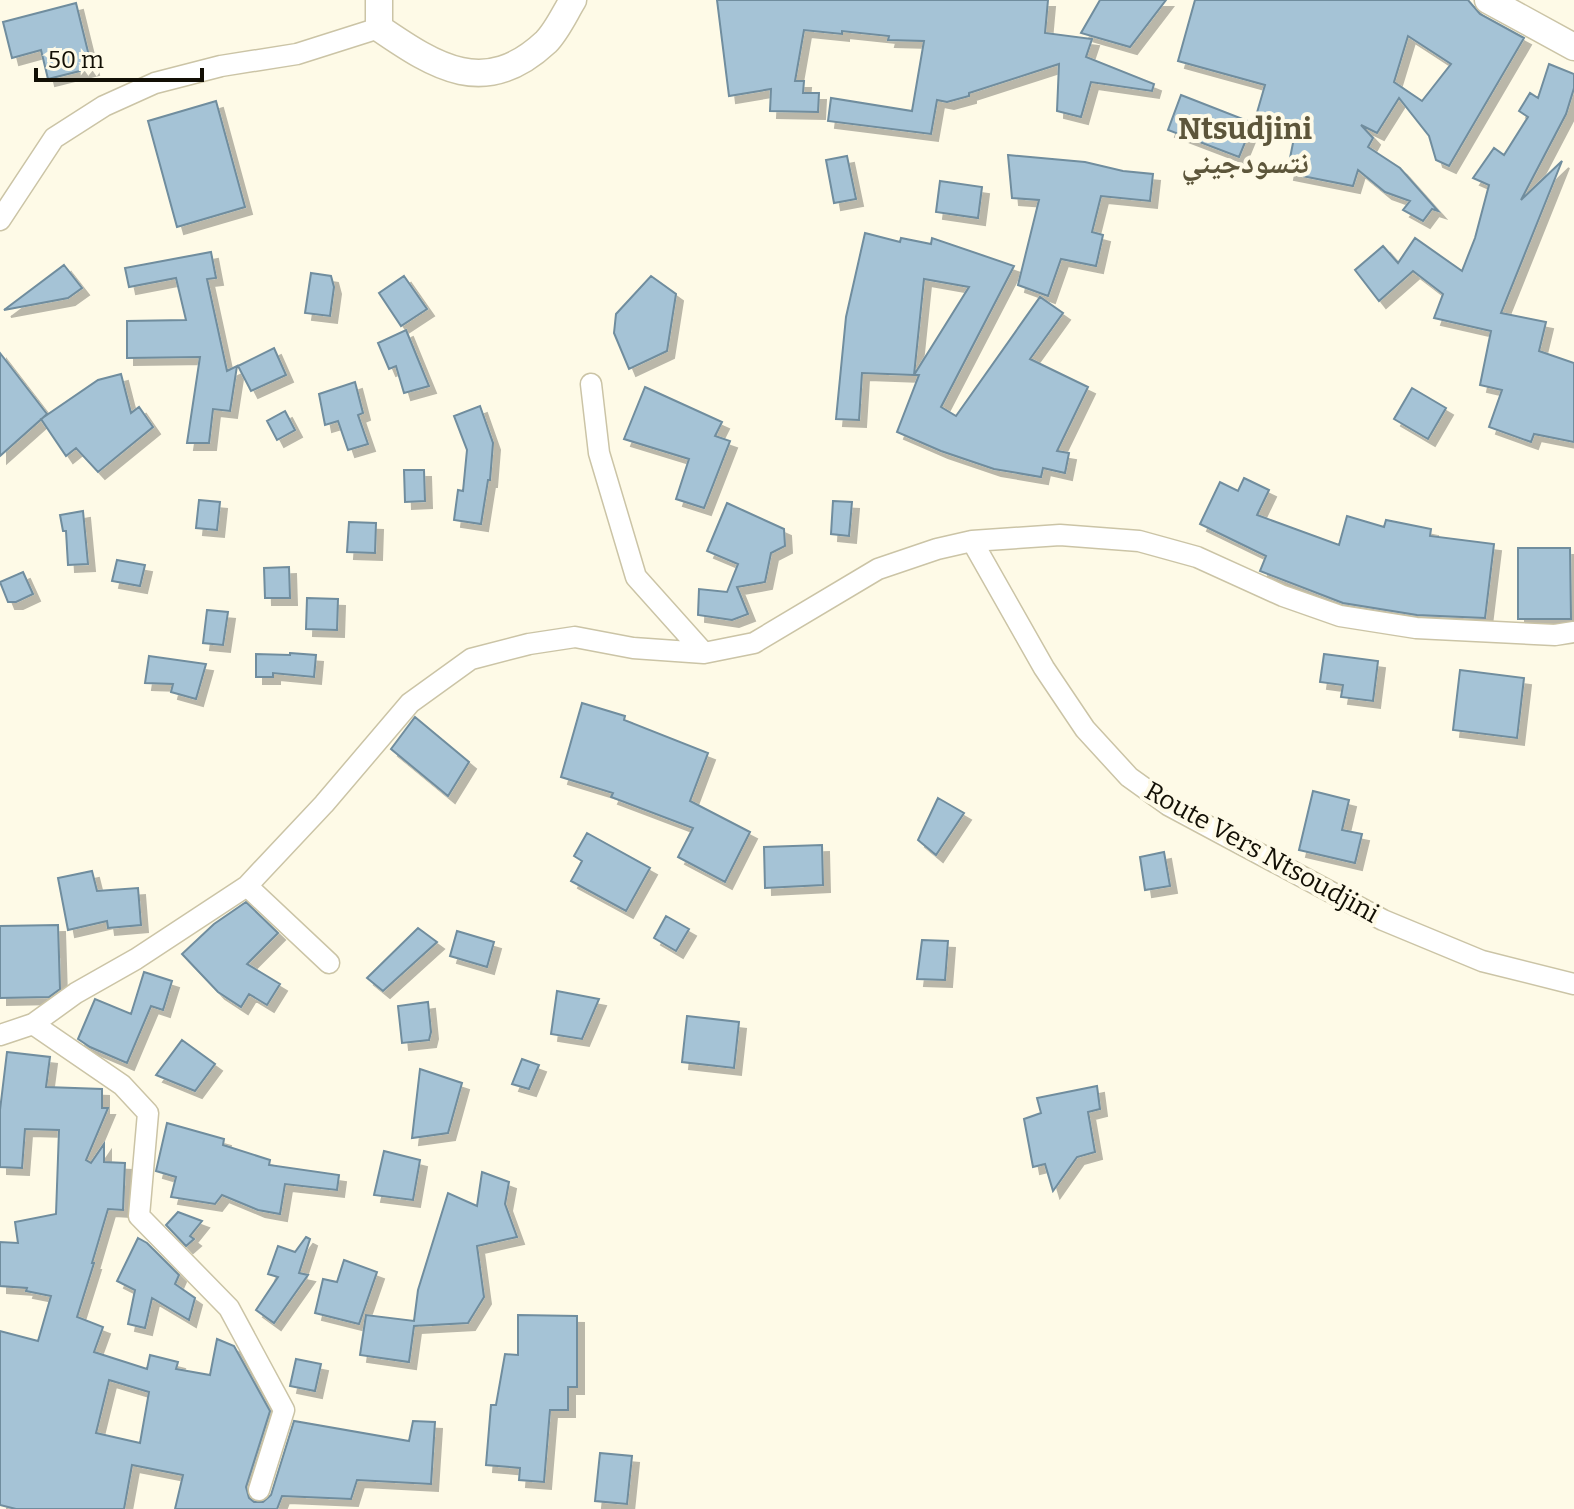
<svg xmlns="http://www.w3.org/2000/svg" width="1574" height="1509" font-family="Bitter,'Noto Naskh Arabic',serif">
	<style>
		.building { fill: #a5c3d6; stroke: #708d9e; stroke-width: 2; fill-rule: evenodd; filter: url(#shadow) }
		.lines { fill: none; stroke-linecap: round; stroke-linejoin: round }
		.minor-casing { stroke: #cbc4a6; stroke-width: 23 }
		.tertiary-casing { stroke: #cbc4a6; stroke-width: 29 }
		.minor { stroke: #fff; stroke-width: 20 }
		.tertiary { stroke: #fff; stroke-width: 26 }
		.labels { text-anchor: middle; stroke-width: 8; stroke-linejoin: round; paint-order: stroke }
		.street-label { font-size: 26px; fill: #120f05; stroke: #fefae7 }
		.quarter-label { font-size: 30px; font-weight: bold; fill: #5d563b; stroke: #fefae7 }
	</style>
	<defs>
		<filter id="shadow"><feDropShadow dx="7" dy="7" stdDeviation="0" flood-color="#0004"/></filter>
	</defs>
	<rect width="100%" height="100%" fill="#fefae7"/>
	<path class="building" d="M 717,0 L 1048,0 L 1045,33 L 1092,39 L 1086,57 L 1154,84 L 1152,91 L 1091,82 L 1081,117 L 1057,111 L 1059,64 L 969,93 L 969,96 L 947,102 L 937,100 L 931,134 L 828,121 L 831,98 L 912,111 L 924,41 L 888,40 L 889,36 L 842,31 L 842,34 L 804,30 L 795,81 L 804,81 L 803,93 L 819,93 L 818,112 L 770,111 L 771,89 L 729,96 Z
		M 1100,0 L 1166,0 L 1130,47 L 1081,33 Z
		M 1195,0 L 1468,0 L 1480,14 L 1524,38 L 1449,166 L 1436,160 L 1429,136 L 1399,98 L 1377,133 L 1361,125 L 1373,138 L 1368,147 L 1400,168 L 1438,211 L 1432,209 L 1423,221 L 1403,210 L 1410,201 L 1385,192 L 1358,170 L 1353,186 L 1287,173 L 1296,128 L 1256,116 L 1265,85 L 1178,61 ZM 1408,36 L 1451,64 L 1422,101 L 1394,82 Z
		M 76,3 L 92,68 L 48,79 L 41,50 L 12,58 L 3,22 Z
		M 1549,64 L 1574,74 L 1574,88 L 1566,114 L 1521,200 L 1562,161 L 1501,313 L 1546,322 L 1539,351 L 1574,363 L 1574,442 L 1534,434 L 1531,442 L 1489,427 L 1502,390 L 1480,385 L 1491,331 L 1434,318 L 1443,294 L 1413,271 L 1379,301 L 1355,270 L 1383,246 L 1398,263 L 1415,238 L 1462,271 L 1475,238 L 1489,185 L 1473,178 L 1494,148 L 1504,155 L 1528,117 L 1519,111 L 1530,93 L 1538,98 Z
		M 1181,95 L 1253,123 L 1239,157 L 1168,130 Z
		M 216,101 L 245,207 L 177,227 L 148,121 Z
		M 1008,155 L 1085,162 L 1123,171 L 1153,174 L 1150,201 L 1101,196 L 1092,232 L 1103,235 L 1096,266 L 1061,259 L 1048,296 L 1018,285 L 1039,200 L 1012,198 Z
		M 847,156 L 856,199 L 834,203 L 826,160 Z
		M 940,181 L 982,187 L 978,218 L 936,212 Z
		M 865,233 L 900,242 L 901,238 L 931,244 L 932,238 L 1014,266 L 941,407 L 956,416 L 1040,297 L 1063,313 L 1030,359 L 1088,387 L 1057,451 L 1069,453 L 1065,473 L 1043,468 L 1041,477 L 994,469 L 941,451 L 897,432 L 919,375 L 914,375 L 969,287 L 924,279 L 914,375 L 862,373 L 859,420 L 836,419 L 846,317 Z
		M 211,252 L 216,278 L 207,279 L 227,371 L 237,366 L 230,411 L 213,409 L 209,443 L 187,443 L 200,357 L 127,358 L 127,321 L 186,320 L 176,278 L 129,287 L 125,268 Z
		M 64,265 L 82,288 L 68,298 L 4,310 Z
		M 311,273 L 331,276 L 334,287 L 330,316 L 305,313 Z
		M 404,276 L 427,309 L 401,326 L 379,293 Z
		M 651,276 L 676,294 L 667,351 L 629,369 L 614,333 L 616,314 Z
		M 406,330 L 429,386 L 404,393 L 396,366 L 389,369 L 378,343 Z
		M 274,348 L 286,375 L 251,391 L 238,366 Z
		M 0,353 L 47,414 L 0,456 Z
		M 121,374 L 131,413 L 139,407 L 153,427 L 98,472 L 76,448 L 66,456 L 41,419 L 98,380 Z
		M 355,382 L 363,413 L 358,415 L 368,444 L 348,450 L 338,421 L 325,425 L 319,394 Z
		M 645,387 L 722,422 L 715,436 L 730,441 L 704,508 L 676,499 L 689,459 L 624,439 Z
		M 1412,388 L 1446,408 L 1428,439 L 1394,419 Z
		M 480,406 L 493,443 L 490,480 L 488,480 L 481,524 L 454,520 L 458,490 L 463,491 L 467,450 L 454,416 Z
		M 285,411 L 295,430 L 277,440 L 267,421 Z
		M 404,470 L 424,470 L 425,501 L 405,502 Z
		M 1244,478 L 1269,490 L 1257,515 L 1339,545 L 1347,516 L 1384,527 L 1386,520 L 1431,529 L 1430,536 L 1494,544 L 1485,618 L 1417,615 L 1343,603 L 1260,571 L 1266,556 L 1200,524 L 1220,482 L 1238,491 Z
		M 199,500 L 220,502 L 217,530 L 196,528 Z
		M 833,501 L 852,502 L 849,536 L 831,534 Z
		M 727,503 L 784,529 L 785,546 L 771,553 L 765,582 L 737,587 L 748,614 L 732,620 L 698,615 L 699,589 L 727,592 L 738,564 L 707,551 Z
		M 83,511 L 88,564 L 68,565 L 66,531 L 63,531 L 60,515 Z
		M 349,522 L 376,523 L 375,553 L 347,552 Z
		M 1518,548 L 1570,548 L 1571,619 L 1518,619 Z
		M 117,560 L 145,565 L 140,586 L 112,581 Z
		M 289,567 L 290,598 L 265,598 L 264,568 Z
		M 23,572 L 33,594 L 16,602 L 8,602 L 0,582 Z
		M 307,598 L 338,599 L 337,630 L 306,629 Z
		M 207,610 L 228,612 L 223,645 L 203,643 Z
		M 290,653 L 316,655 L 314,677 L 273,673 L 273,677 L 256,677 L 256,654 L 290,655 Z
		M 1324,654 L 1378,661 L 1373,701 L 1341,697 L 1343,685 L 1320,682 Z
		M 149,656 L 206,664 L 196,699 L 171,692 L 173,684 L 145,683 Z
		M 1460,670 L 1524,678 L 1517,738 L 1453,730 Z
		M 582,703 L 625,716 L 624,720 L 708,753 L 690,801 L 750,832 L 725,882 L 678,857 L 693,828 L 611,797 L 613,793 L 561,777 Z
		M 415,717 L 469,762 L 448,796 L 391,749 Z
		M 1313,791 L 1349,800 L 1342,830 L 1362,834 L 1355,863 L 1299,850 Z
		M 938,798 L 964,813 L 936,855 L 918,840 Z
		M 587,833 L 650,868 L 626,911 L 571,881 L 582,861 L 574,856 Z
		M 822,845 L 823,885 L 765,888 L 764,847 Z
		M 1164,852 L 1170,886 L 1145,890 L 1140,857 Z
		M 92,871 L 97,891 L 138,888 L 141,925 L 108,928 L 107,921 L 68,930 L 58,878 Z
		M 246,902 L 278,933 L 247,964 L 280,984 L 267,1005 L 249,994 L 241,1007 L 218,992 L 182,954 L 214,924 Z
		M 666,916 L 689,929 L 676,951 L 654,938 Z
		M 58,925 L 60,989 L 49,997 L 0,998 L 0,926 Z
		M 418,928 L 437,942 L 383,991 L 367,978 Z
		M 457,931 L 494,942 L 487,967 L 450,956 Z
		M 922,940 L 948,941 L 945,980 L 917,979 Z
		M 144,972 L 172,981 L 163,1010 L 151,1006 L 127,1063 L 90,1047 L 78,1039 L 95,999 L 131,1014 Z
		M 557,991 L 599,999 L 582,1039 L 551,1034 Z
		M 428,1002 L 431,1032 L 429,1040 L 402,1043 L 398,1006 Z
		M 687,1016 L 739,1022 L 734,1068 L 682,1062 Z
		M 182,1040 L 215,1064 L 195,1091 L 156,1075 Z
		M 7,1052 L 50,1057 L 46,1087 L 102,1089 L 102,1108 L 108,1108 L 86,1160 L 91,1163 L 104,1144 L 104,1162 L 125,1163 L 123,1210 L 108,1209 L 92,1263 L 94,1263 L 77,1317 L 103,1327 L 94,1352 L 147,1369 L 150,1355 L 178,1362 L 176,1369 L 210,1375 L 217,1339 L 234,1346 L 270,1411 L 246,1487 L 249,1498 L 254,1502 L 263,1502 L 271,1495 L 294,1421 L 409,1441 L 413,1421 L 435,1422 L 431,1484 L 357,1480 L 351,1499 L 282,1496 L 277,1509 L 175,1509 L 183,1475 L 132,1465 L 124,1509 L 16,1509 L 0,1505 L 0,1331 L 38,1341 L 51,1296 L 26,1291 L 27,1288 L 0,1286 L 0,1242 L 18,1243 L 15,1222 L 56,1214 L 59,1130 L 25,1129 L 22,1168 L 0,1167 L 0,1110 ZM 109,1380 L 149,1392 L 140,1443 L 96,1433 Z
		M 522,1059 L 539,1065 L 529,1089 L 512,1084 Z
		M 420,1069 L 462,1083 L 448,1133 L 412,1138 Z
		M 1097,1086 L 1100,1109 L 1088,1112 L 1095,1152 L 1077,1157 L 1053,1191 L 1045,1164 L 1033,1167 L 1024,1119 L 1041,1113 L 1037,1098 Z
		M 167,1123 L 224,1139 L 223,1145 L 270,1160 L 269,1165 L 339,1175 L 337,1190 L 285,1184 L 280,1214 L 258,1210 L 222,1195 L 215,1204 L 171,1197 L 176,1177 L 156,1171 Z
		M 384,1151 L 420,1160 L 413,1200 L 374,1195 Z
		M 482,1172 L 509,1182 L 505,1204 L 517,1237 L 477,1246 L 484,1297 L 468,1323 L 414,1326 L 409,1362 L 360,1355 L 366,1315 L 414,1321 L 418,1290 L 448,1193 L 477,1206 Z
		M 178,1212 L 202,1221 L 190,1236 L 194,1239 L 186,1246 L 166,1225 Z
		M 306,1237 L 310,1239 L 299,1273 L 308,1275 L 274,1323 L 256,1310 L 278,1277 L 268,1274 L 278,1246 L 295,1252 Z
		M 138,1238 L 147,1243 L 179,1275 L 175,1284 L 195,1298 L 189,1320 L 152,1298 L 145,1328 L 128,1324 L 135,1290 L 117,1281 Z
		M 344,1260 L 377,1272 L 359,1324 L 315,1313 L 323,1279 L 337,1282 Z
		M 518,1315 L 577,1316 L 577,1387 L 568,1387 L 568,1410 L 550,1410 L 544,1482 L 519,1480 L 520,1468 L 486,1465 L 491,1405 L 496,1405 L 505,1354 L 518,1355 Z
		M 296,1359 L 321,1364 L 315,1391 L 290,1386 Z
		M 600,1453 L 632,1456 L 627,1504 L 595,1501 Z"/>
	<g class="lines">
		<g class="minor-casing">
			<path id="minor" d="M 0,220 L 54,138 L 104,106 L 155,83 L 221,66 L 297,54 L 379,28
				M 591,384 L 599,453 L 636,577 L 704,653
				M 972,541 L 1044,668 L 1085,729 L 1129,777 L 1168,805 L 1383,920 L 1482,961 L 1574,984
				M 247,886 L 324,804 L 410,703 L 471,659 L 529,644 L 575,637 L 633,648 L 704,653 L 754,643 L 878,569 L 937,549 L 972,541 L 1060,535 L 1139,541 L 1197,557 L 1283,596 L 1340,616 L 1416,628 L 1555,635 L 1574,632
				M 33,1024 L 76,993 L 136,959 L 247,886 L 329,963
				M 0,1035 L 33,1024 L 122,1085 L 148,1113 L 139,1216 L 229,1308 L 284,1410 L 259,1490"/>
		</g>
		<g class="tertiary-casing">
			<path id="tertiary" d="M 379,0 L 379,28 C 436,67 485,99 546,42 C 557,31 565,13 573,0
				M 1488,0 L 1574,47"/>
		</g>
		<use href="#minor" class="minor"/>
		<use href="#tertiary" class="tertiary"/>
	</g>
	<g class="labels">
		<g class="street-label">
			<text transform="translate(1262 852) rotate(29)" y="9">Route Vers Ntsoudjini</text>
		</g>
		<g class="quarter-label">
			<text x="1245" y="139">Ntsudjini<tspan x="1245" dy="34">نتسودجيني</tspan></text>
		</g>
	</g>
	<path d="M36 68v12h166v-12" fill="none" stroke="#120f05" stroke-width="4"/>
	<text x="48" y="68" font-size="24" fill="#120f05" stroke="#fefae7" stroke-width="6" paint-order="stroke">50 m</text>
</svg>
